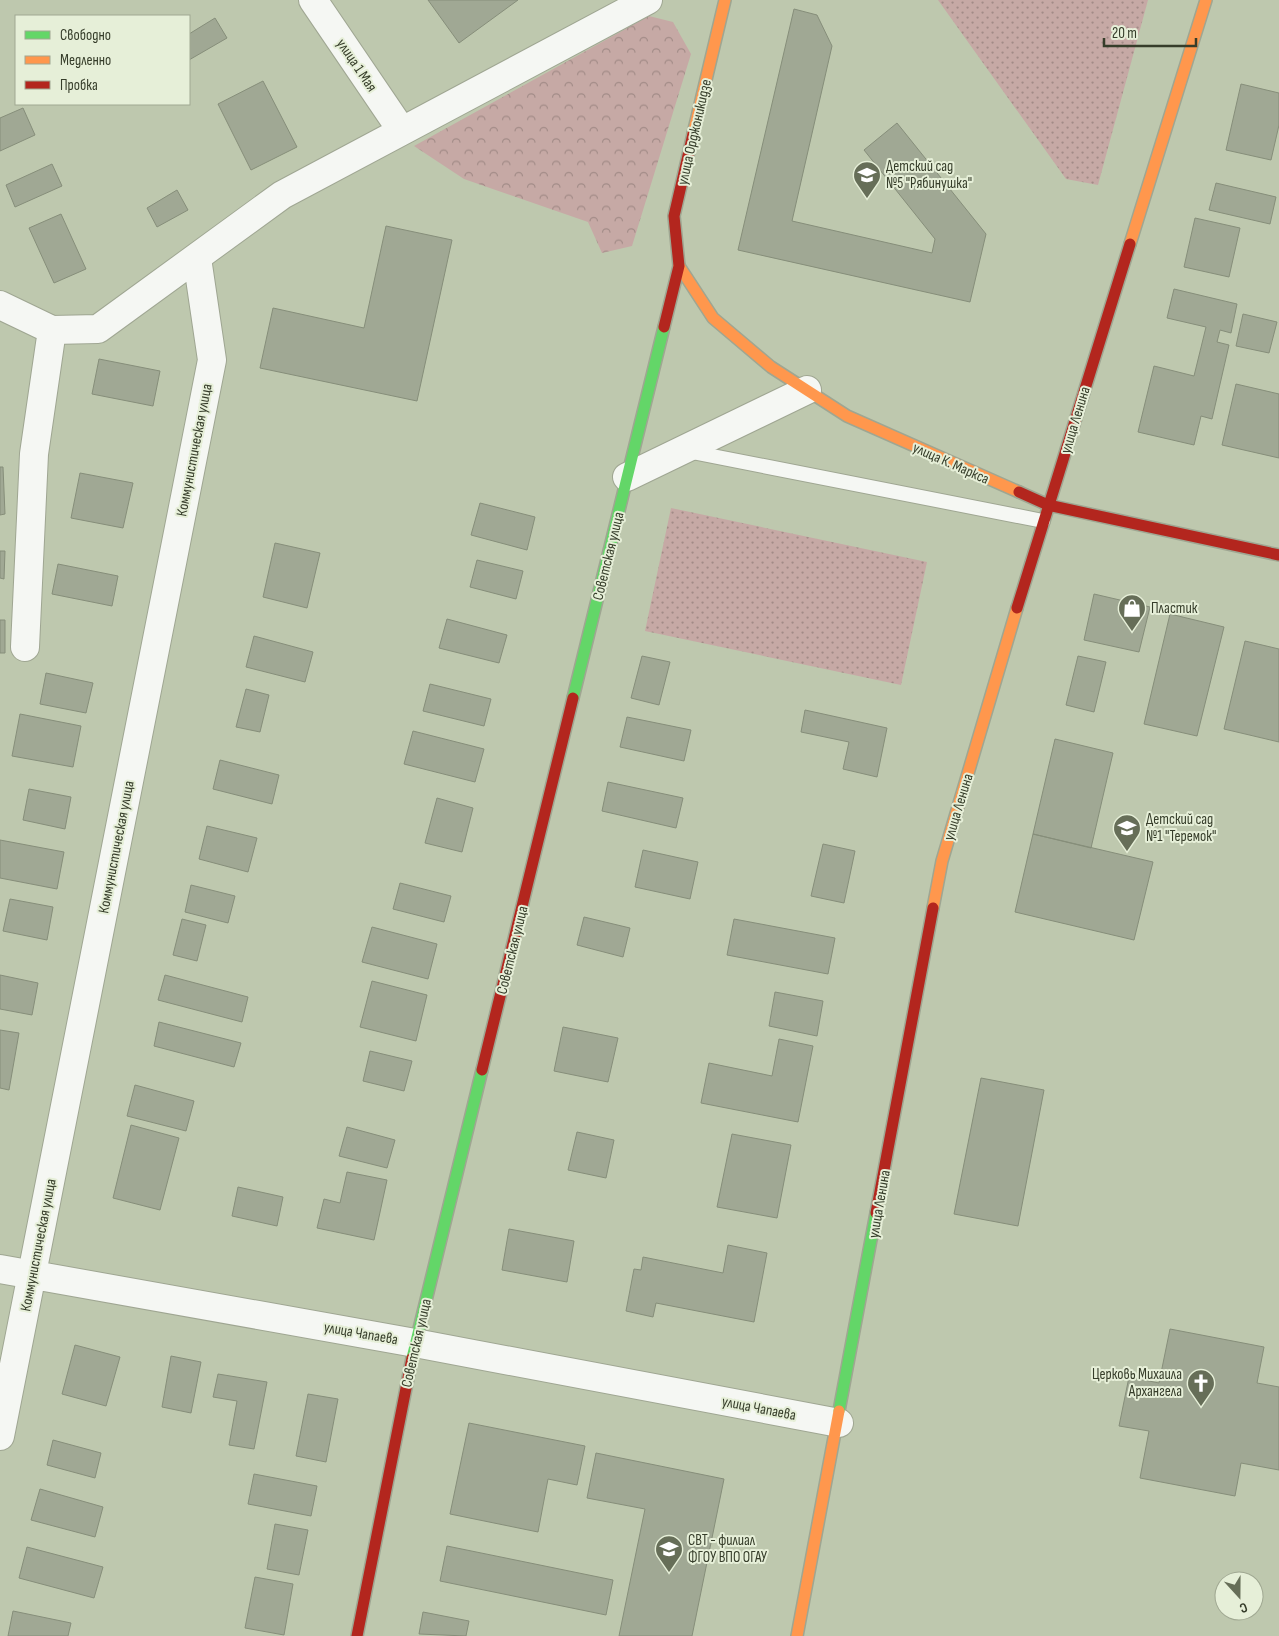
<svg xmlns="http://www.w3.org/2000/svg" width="1279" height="1636" font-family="'Sofia Sans Condensed',sans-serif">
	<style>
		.green { fill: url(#green-dots) }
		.forest { fill: url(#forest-crowns) }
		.building { fill: #a0a894; stroke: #868e7a }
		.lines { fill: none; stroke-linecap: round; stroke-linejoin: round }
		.lane-casing { stroke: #9fa692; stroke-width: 16 }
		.street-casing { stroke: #9fa692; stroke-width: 30 }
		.fast-casing { stroke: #9fa692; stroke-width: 14 }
		.slow-casing { stroke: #9fa692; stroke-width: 14 }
		.jam-casing { stroke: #9fa692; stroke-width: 14 }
		.lane { stroke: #f5f7f3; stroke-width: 14 }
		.street { stroke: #f5f7f3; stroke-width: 28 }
		.fast { stroke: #63d668; stroke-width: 11 }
		.slow { stroke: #ff974d; stroke-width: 11 }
		.jam { stroke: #b3261e; stroke-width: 11 }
		.labels { text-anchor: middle; stroke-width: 4; stroke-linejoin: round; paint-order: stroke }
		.street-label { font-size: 15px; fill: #363d2a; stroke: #e6efd8 }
		.poi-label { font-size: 15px; fill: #363d2a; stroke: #e6efd8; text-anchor: start }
	</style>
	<defs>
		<pattern id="green-dots" width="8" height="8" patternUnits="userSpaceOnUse" patternTransform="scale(1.25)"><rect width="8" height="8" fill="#c6a9a5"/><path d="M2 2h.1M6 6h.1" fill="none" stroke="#a28b87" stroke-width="1.8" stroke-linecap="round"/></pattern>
		<pattern id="forest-crowns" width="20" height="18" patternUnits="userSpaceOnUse" patternTransform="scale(1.25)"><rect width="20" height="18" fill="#c6a9a5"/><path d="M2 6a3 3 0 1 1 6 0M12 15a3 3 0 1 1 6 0" fill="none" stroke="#a28b87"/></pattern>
	</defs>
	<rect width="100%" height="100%" fill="#bec8ae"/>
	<path class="green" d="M 938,0 L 1148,0 L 1098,185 L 1066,179 Z
		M 671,508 L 927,562 L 901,685 L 645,631 Z"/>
	<path class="forest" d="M 649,16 L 673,22 L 691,54 L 632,246 L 602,253 L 588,222 L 464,179 L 414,146 Z"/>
	<path class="building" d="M 428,0 L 518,0 L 459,43 Z
		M 794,9 L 817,15 L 832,46 L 792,221 L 932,253 L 935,239 L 864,150 L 897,123 L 986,234 L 970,302 L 738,250 Z
		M 215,18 L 227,38 L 189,60 L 189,34 Z
		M 263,81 L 297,147 L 251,170 L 218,104 Z
		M 1241,84 L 1279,93 L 1279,125 L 1271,160 L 1226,150 Z
		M 23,108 L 35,135 L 0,151 L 0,118 Z
		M 52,164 L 62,186 L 15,207 L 6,185 Z
		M 1216,183 L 1276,197 L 1270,224 L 1209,210 Z
		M 177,190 L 188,210 L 157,227 L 147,208 Z
		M 61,214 L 86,269 L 54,283 L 29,228 Z
		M 1195,218 L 1240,228 L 1229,277 L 1184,267 Z
		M 386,226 L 452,240 L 417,401 L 260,368 L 273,308 L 364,328 Z
		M 1174,289 L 1237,304 L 1231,333 L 1220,330 L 1217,342 L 1229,345 L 1212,419 L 1201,416 L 1194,445 L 1138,432 L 1154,366 L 1194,376 L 1206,327 L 1167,318 Z
		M 1243,314 L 1277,322 L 1269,353 L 1236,346 Z
		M 99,359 L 160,371 L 153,406 L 92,394 Z
		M 1236,384 L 1279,394 L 1279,458 L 1222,445 Z
		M 0,467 L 3,467 L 5,514 L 0,515 Z
		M 80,473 L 133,483 L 123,528 L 71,518 Z
		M 480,503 L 535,517 L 527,550 L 471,535 Z
		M 275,543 L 320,553 L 307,608 L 263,597 Z
		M 0,551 L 5,551 L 4,579 L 0,578 Z
		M 477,560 L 523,571 L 516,599 L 470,587 Z
		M 58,564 L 118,576 L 112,606 L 52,594 Z
		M 1094,594 L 1150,607 L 1139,652 L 1084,640 Z
		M 1170,614 L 1224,627 L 1197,736 L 1144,724 Z
		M 447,619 L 507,635 L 499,663 L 439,648 Z
		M 0,620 L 5,620 L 5,653 L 0,653 Z
		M 254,636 L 313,652 L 305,682 L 246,667 Z
		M 1245,641 L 1279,649 L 1279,742 L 1224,729 Z
		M 642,656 L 670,662 L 659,705 L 631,698 Z
		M 1078,656 L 1106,662 L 1094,712 L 1066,705 Z
		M 46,673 L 93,683 L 86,713 L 40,704 Z
		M 430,684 L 491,699 L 484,726 L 423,711 Z
		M 246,689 L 269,695 L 260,732 L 236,727 Z
		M 805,710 L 887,728 L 877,777 L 843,769 L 849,742 L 801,732 Z
		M 20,714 L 81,726 L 73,767 L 12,756 Z
		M 627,717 L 691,730 L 684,761 L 620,747 Z
		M 413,731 L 484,749 L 475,782 L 404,764 Z
		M 1055,739 L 1113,753 L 1091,848 L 1033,834 Z
		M 220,760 L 279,775 L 272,804 L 213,789 Z
		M 608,782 L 683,798 L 676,828 L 602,811 Z
		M 29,789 L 71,797 L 65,829 L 23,820 Z
		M 437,798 L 473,808 L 462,852 L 425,843 Z
		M 207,826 L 257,838 L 248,872 L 199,859 Z
		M 1033,834 L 1153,862 L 1134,940 L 1015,912 Z
		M 0,840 L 64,852 L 57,889 L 0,878 Z
		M 823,844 L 855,851 L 844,903 L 811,896 Z
		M 643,850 L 698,862 L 690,899 L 635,887 Z
		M 400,883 L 451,896 L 444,922 L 393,909 Z
		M 191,885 L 235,896 L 228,923 L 185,912 Z
		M 10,899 L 53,907 L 47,940 L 3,931 Z
		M 584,917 L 630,928 L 623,957 L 577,945 Z
		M 182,919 L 206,925 L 197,961 L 173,955 Z
		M 734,919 L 835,938 L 828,974 L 727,955 Z
		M 372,927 L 437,944 L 428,979 L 362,962 Z
		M 0,975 L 38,983 L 32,1015 L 0,1009 Z
		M 165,975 L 248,997 L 242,1022 L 158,1000 Z
		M 372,981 L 427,995 L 416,1041 L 360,1027 Z
		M 775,992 L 823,1001 L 817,1036 L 769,1026 Z
		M 159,1022 L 241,1043 L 234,1067 L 154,1046 Z
		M 563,1027 L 618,1038 L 608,1082 L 554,1071 Z
		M 0,1030 L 19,1033 L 9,1090 L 0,1088 Z
		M 779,1039 L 813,1046 L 798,1122 L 701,1103 L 709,1063 L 772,1076 Z
		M 370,1051 L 412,1061 L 404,1091 L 363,1081 Z
		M 981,1078 L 1044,1090 L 1018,1226 L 954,1214 Z
		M 135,1085 L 194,1101 L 186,1131 L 127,1116 Z
		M 131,1125 L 179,1138 L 160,1210 L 113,1198 Z
		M 347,1127 L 395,1140 L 387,1168 L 339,1156 Z
		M 577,1132 L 614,1140 L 606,1178 L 568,1170 Z
		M 732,1134 L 791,1145 L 777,1218 L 717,1207 Z
		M 347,1172 L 387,1180 L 374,1240 L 317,1228 L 324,1199 L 340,1203 Z
		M 238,1187 L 283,1197 L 277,1226 L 232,1216 Z
		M 509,1229 L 574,1241 L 567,1282 L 502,1270 Z
		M 728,1245 L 767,1253 L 754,1322 L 656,1303 L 653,1317 L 626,1311 L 634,1269 L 641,1270 L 643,1257 L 723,1273 Z
		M 1170,1329 L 1264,1347 L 1257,1383 L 1279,1387 L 1279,1470 L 1241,1463 L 1235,1496 L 1140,1478 L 1149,1431 L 1119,1426 L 1129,1377 L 1159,1383 Z
		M 75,1345 L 120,1357 L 106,1406 L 62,1394 Z
		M 171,1356 L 201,1362 L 191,1413 L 162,1407 Z
		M 218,1374 L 267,1382 L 254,1449 L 229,1445 L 237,1401 L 213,1397 Z
		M 308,1394 L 338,1399 L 326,1462 L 296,1456 Z
		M 469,1423 L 585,1446 L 577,1485 L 548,1479 L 538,1532 L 450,1514 Z
		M 53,1440 L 101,1453 L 95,1478 L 47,1465 Z
		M 596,1453 L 724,1479 L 692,1636 L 619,1636 L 645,1509 L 587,1498 Z
		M 254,1474 L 317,1486 L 311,1516 L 248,1504 Z
		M 40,1489 L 103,1507 L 95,1537 L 31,1520 Z
		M 275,1524 L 308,1530 L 299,1575 L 267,1569 Z
		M 447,1546 L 613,1580 L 606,1615 L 440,1581 Z
		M 27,1547 L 103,1567 L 94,1598 L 19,1578 Z
		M 255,1577 L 293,1584 L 284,1635 L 245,1628 Z
		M 13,1611 L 71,1623 L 68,1636 L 8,1636 Z
		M 423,1612 L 469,1621 L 466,1636 L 419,1634 Z"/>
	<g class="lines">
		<g class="lane-casing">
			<path id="lane" d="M 687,451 L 1043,521"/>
		</g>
		<g class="street-casing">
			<path id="street" d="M 313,0 L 402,131
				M 0,305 L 52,330 L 98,329 L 282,195 L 648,0
				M 627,477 L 807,390
				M 25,647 L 34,454 L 52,330
				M 0,1269 L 415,1343 L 839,1423
				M 0,1436 L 212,360 L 197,258"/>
		</g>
		<g class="fast-casing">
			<path id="fast" d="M 573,698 L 664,327
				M 412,1358 L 482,1070
				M 839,1411 L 876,1213"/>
		</g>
		<g class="slow-casing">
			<path id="slow" d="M 693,134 L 725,0
				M 1130,244 L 1206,0
				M 679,266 L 713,318 L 771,367 L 847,416 L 1019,492
				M 933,908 L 942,861 L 1017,608
				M 797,1636 L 839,1411"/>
		</g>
		<g class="jam-casing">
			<path id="jam" d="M 664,327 L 679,266 L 674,216 L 693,134
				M 1019,492 L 1048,505 L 1279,555
				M 1017,608 L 1130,244
				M 482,1070 L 573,698
				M 876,1213 L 933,908
				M 357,1636 L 412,1358"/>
		</g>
		<use href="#lane" class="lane"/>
		<use href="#street" class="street"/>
		<use href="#fast" class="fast"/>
		<use href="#slow" class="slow"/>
		<use href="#jam" class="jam"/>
	</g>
	<defs>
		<g id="school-pin" transform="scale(1.4375)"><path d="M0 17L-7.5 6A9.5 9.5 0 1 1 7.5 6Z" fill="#666e58" stroke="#e6efd8"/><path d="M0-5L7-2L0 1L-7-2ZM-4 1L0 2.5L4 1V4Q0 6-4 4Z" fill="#fff"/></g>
		<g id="shop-pin" transform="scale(1.4375)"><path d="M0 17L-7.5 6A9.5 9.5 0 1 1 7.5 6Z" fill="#666e58" stroke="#e6efd8"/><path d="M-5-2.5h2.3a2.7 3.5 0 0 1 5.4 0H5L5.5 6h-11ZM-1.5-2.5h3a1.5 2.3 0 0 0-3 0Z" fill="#fff"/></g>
		<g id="church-pin" transform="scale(1.4375)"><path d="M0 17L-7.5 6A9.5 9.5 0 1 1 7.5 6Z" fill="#666e58" stroke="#e6efd8"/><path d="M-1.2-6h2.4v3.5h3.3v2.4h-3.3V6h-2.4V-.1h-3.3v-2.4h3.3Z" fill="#fff"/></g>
		<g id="university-pin" transform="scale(1.4375)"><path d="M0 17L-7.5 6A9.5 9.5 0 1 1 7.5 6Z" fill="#666e58" stroke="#e6efd8"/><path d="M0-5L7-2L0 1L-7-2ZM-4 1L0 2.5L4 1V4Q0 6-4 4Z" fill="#fff"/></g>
	</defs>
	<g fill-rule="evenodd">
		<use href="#school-pin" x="867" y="175"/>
		<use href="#shop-pin" x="1132" y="608"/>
		<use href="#school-pin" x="1127" y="828"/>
		<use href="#church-pin" x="1201" y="1383"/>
		<use href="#university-pin" x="669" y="1549"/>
	</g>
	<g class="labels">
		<g class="street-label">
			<text transform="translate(357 65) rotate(56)" y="5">улица 1 Мая</text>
			<text transform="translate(694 132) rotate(-77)" y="5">улица Орджоникидзе</text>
			<text transform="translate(1075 420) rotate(-73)" y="5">улица Ленина</text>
			<text transform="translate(194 450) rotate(-79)" y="5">Коммунистическая улица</text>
			<text transform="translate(951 463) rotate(24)" y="5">улица К. Маркса</text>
			<text transform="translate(608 556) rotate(-76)" y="5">Советская улица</text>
			<text transform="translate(958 807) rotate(-73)" y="5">улица Ленина</text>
			<text transform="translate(116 847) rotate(-79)" y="5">Коммунистическая улица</text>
			<text transform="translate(512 950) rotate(-76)" y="5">Советская улица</text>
			<text transform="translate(879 1204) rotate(-80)" y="5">улица Ленина</text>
			<text transform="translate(38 1245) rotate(-79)" y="5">Коммунистическая улица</text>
			<text transform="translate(361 1333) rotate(10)" y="5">улица Чапаева</text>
			<text transform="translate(416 1343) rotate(-77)" y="5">Советская улица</text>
			<text transform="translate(759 1408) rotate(11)" y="5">улица Чапаева</text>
		</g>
		<g class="poi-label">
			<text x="886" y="171">Детский сад<tspan x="886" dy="17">№5 "Рябинушка"</tspan></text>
			<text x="1151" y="613">Пластик</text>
			<text x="1146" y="824">Детский сад<tspan x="1146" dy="17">№1 "Теремок"</tspan></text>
			<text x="1182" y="1379" text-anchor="end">Церковь Михаила<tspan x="1182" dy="17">Архангела</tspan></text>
			<text x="688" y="1545">СВТ - филиал<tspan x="688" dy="17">ФГОУ ВПО ОГАУ</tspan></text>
		</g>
	</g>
	<rect x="15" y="15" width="175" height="90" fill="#e6efd8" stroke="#a0a892"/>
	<rect x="25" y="31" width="25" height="8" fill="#63d668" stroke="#a0a892"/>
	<text x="60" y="40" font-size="15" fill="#363d2a">Свободно</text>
	<rect x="25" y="56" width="25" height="8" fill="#ff974d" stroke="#a0a892"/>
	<text x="60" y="65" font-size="15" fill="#363d2a">Медленно</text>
	<rect x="25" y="81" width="25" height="8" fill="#b3261e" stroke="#a0a892"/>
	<text x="60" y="90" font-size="15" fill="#363d2a">Пробка</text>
	<g transform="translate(1239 1596) rotate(159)"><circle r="24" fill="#e6efd8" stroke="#a0a892"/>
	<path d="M0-4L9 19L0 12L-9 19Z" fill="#666e58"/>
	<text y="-8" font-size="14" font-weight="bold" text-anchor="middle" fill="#363d2a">С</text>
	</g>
	<path d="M1104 38v8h92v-8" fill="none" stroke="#363d2a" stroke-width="2.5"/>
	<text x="1112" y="38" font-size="15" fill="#363d2a" stroke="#e6efd8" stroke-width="4" paint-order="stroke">20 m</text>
</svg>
